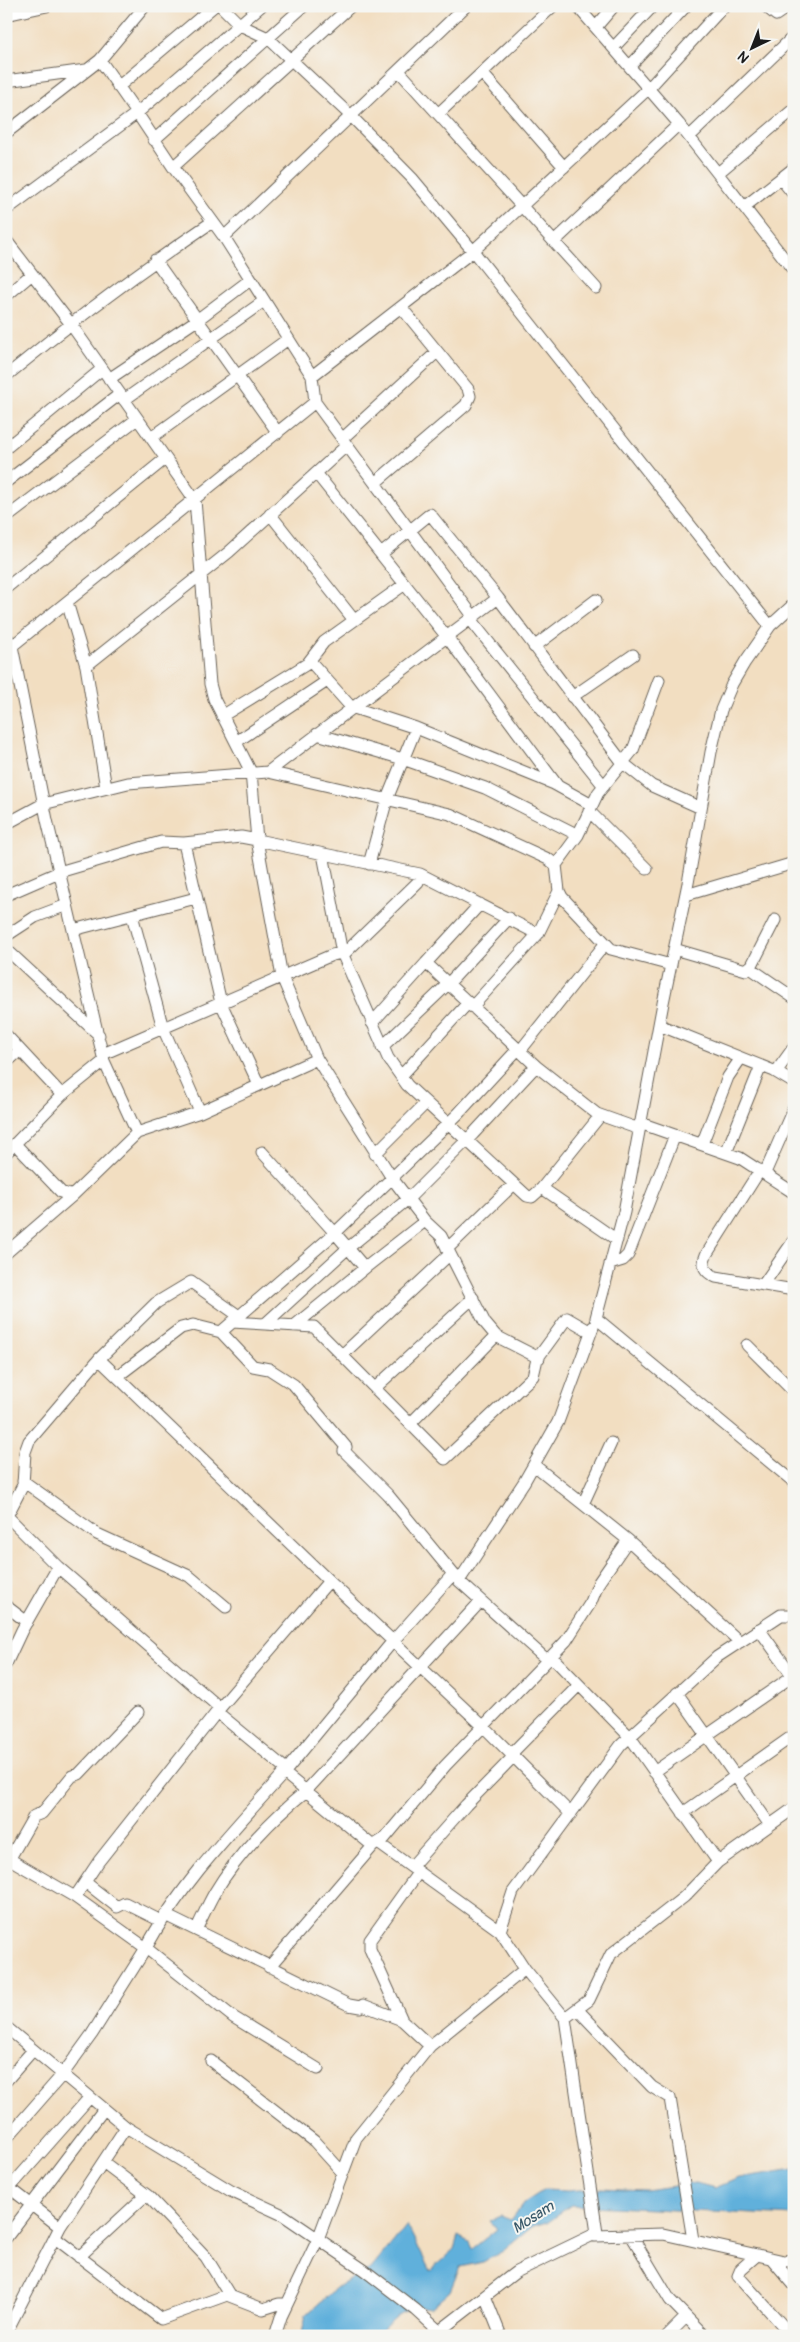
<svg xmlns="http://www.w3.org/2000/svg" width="800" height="2342" font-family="Pangolin,sans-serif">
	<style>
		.water { fill: #60b0db; stroke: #3e667c }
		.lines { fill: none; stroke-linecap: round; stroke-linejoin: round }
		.minor-casing { stroke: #676056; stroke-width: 13 }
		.minor { stroke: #fff; stroke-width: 11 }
		.labels { text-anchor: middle; stroke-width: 4; stroke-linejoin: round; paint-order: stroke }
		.water-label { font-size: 15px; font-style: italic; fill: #375768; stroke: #f6f6f2 }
	</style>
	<rect width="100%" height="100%" fill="#f6f6f2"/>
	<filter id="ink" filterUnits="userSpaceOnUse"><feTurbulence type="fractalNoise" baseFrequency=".02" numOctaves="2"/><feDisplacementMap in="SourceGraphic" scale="10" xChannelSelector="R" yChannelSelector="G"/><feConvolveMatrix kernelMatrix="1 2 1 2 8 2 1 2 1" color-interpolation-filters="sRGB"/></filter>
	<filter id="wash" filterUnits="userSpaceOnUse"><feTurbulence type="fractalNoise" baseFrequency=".0096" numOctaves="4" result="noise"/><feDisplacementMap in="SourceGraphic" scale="20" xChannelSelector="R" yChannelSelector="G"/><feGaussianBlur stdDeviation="1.12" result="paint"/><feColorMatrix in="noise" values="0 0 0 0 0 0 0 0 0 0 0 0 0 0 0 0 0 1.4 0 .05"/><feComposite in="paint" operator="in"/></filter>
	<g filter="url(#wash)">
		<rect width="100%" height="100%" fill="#f2dec1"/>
		<path class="water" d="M 794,2169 L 794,2216 L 571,2205 L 547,2222 L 533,2226 L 503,2251 L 483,2262 L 460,2267 L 450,2291 L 431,2308 C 404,2304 394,2319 376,2336 L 301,2336 L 306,2315 L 337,2287 L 371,2269 L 407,2225 L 430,2271 L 454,2249 L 458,2236 L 469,2242 L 472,2249 L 497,2229 L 490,2221 L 500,2216 L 511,2220 L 524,2203 L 544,2190 L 568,2191 L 601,2188 L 645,2190 L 696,2183 L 715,2188 L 739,2178 Z"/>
	</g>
	<g filter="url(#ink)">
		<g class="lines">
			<g class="minor-casing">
				<path id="minor" d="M 221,6 L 240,25 L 268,38 L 351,116 L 412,178 L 473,251 L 770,626
					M 577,6 L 679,124 L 794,271
					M 765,6 L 776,15 L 789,6
					M 6,15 L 47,6
					M 596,27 L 614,6
					M 614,47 L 653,6
					M 100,60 L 137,113 L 261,6
					M 630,66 L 686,6
					M 399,71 L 596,288
					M 482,73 L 564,167
					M 6,81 L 86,70
					M 118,87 L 214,6
					M 438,114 L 553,6
					M 6,133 L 100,60 L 145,6
					M 689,137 L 794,36
					M 154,140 L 304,6
					M 173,167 L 351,6
					M 718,173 L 794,109
					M 781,179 L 794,195
					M 744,207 L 794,168
					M 6,210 L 137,113 L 173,167 L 224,237 L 312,376 L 315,402 L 12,646
					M 224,237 L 466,6
					M 6,240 L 70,323 L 195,500 L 210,684 L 214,699 L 251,772 L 257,840 L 241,837 L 184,843 L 221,1003 L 259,1085
					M 554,242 L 679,124
					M 155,260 L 278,433
					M 6,296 L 32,274
					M 6,376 C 73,321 141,270 212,222
					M 312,376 L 473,251 L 649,88 L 724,6
					M 109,379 L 197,320 L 250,280
					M 124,400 L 264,301
					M 315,402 L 473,616
					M 151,438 L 288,339
					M 342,439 L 437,352
					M 6,448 L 102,369
					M 316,473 L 447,637 L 557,785
					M 6,482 L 120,394
					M 375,483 L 466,405 L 470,396 L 468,389 L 401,307
					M 270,514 L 354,620
					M 6,518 L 137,419
					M 381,554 L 430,514 L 498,598 L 623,763 L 652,786 L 701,808
					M 6,588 L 165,459
					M 67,602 L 86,666 L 106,788
					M 794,604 L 770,626 L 745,662 L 732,684 L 721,710 L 711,752 L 688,883 L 663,1003 L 624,1212 L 596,1318 L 794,1482
					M 470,619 L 604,786
					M 6,636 L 12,646 L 47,820 L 104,1061 L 137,1133 L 200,1112 L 317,1059 L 282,977 L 257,840 L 420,874 L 418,882 L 346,952 L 332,955 L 103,1054
					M 534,647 L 596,600
					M 310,661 L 351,707 L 416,728 L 554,784 L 592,805
					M 86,666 L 229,552 L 346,446
					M 572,697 L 633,655
					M 222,716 L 307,664 L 324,642 L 405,584
					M 317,734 L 403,759 L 485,788 L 578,835
					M 236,742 L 327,681
					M 268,772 L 498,598
					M 589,811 L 647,869
					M 6,824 L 43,804 L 128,783 L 268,772 L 450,814 L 548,859 L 556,865 L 559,891 L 562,897 L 611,949 L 671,965
					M 323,854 L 342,953 L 388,1058 L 407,1085 L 527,1196 L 532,1197 L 542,1188 L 600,1116
					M 369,864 L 387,799 L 416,728
					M 556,865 L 578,835 L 598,793 L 633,750 L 659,680
					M 420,874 L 538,934 L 559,891
					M 6,895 L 59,872 L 161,842 L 184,843
					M 686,895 L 794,863
					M 132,915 L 163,1028 L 200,1112
					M 73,930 L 196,898
					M 6,936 L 35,917 L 67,905
					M 6,949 L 99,1035
					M 674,949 L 746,970 L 752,965 L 775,920
					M 426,963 L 480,904
					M 750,968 L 794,998
					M 472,1007 L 538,934
					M 659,1025 L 774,1071 L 794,1083
					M 6,1035 L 62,1095
					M 382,1047 L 448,984 L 509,918
					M 520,1051 L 605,944
					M 317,1059 L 392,1178 L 335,1233 L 365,1268 L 425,1221 L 408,1199 L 473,1134 L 536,1066 L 426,963 L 372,1023
					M 6,1063 L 20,1050
					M 536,1066 L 597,1114 L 639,1129
					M 776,1072 L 794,1047
					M 401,1076 L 468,1003
					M 640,1123 L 740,1158 L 794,1193
					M 15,1144 L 61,1192 L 72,1196 L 137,1133
					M 702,1144 L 728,1077 L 741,1058
					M 262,1152 L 335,1233 L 221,1332 L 253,1366 L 269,1369 L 294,1385 L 346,1447 L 344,1451 L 388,1495 L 459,1581
					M 6,1153 L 62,1095 L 104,1061
					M 726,1153 L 761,1066
					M 375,1154 L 426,1103
					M 760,1170 L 706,1255 C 701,1266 705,1272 716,1277 L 794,1290
					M 765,1173 L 794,1107
					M 542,1188 L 617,1240
					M 425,1221 L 441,1236 L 485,1323 L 496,1336 L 539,1358
					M 447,1249 L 514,1184
					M 6,1253 L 72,1196
					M 610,1264 L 623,1260 L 628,1255 L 675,1135
					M 763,1285 L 794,1240
					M 239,1316 L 191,1282 L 156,1303 L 99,1359 L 329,1581
					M 232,1322 L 314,1327 L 445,1459 L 533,1376 L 537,1359 L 567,1318 L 591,1332
					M 265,1324 L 348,1248 L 408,1199 L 392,1178 L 458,1114 L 518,1049
					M 294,1326 L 365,1268
					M 747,1345 L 794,1392
					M 342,1355 L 450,1254
					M 118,1376 L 181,1328 L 193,1325 L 221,1332
					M 375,1388 L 473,1298
					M 410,1424 L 496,1336
					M 534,1465 L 628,1540
					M 23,1481 L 97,1534 L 189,1576 L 226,1607
					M 583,1504 L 611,1443
					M 6,1515 L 58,1567 L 220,1708 L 99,1861 L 75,1897
					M 7,1516 L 23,1485 L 25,1452 L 29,1441 L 99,1359
					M 6,1606 L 27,1622
					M 759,1629 L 792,1675 L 790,1677 L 793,1681
					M 551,1656 L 630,1737 L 718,1862 L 684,1897 L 611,1954 L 589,2000 L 565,2018
					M 547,1660 L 459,1581 L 524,1482 L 558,1422 L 593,1327
					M 6,1664 L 22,1630 L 58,1567
					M 677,1693 L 770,1825
					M 220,1708 L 329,1581 L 483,1726 L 571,1814
					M 217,1712 L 286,1769
					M 511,1754 L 579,1685
					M 654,1772 L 794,1675
					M 284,1773 C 235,1828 181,1883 146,1948 L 233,2017 L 318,2069
					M 683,1813 L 794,1735
					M 378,1843 L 500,1931
					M 373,1846 L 284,1773 L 393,1641 L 453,1574
					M 6,1857 L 75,1897 L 146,1948 L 92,2034 L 63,2074 L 6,2139
					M 10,1858 L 34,1816 L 42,1813 L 72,1776 L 79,1774 L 138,1712
					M 718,1862 L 794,1808
					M 411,1867 L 466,1805 L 514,1756
					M 85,1882 L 117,1907 L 125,1903 L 161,1921
					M 165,1915 L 349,2005 L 360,2007 L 363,2005 L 402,2020 L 430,2046
					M 196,1930 C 202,1918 208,1904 215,1892 C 237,1855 273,1818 306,1791 L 481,1601
					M 269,1967 L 373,1846 L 384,1839 L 445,1766 L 566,1641 L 591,1602 L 599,1582 L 628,1540 L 740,1642
					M 577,2009 L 652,2087 L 670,2098 L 693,2240
					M 402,2020 L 370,1949 L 370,1940 L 418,1873
					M 6,2027 L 126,2127 L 231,2191 L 283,2215 L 364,2270 L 416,2310 L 439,2331
					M 211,2061 L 314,2141 L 343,2173
					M 6,2081 L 33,2050
					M 103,2162 L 148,2196 L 206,2257 L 230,2296
					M 6,2185 L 60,2227
					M 6,2192 L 90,2097
					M 631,2235 L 670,2300 L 705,2336
					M 595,2236 L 663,2234 L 784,2261 L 794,2260
					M 6,2238 L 104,2109
					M 55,2238 L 161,2319 L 227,2295 L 263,2309 L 279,2304 L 287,2304
					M 757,2255 L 741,2269 L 738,2276 L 792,2336
					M 79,2257 L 146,2195
					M 771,2258 L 794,2285
					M 485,2296 L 501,2336
					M 6,2333 L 60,2227 L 126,2127
					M 275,2336 L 281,2317 L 318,2239 L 356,2138 L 430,2046 L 525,1969
					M 433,2336 L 516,2272 L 597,2233 L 565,2018 L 525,1969 L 500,1931 L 513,1892 L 621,1745 L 717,1657 L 781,1615 L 794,1615
					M 667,2336 L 686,2317"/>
			</g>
			<use href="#minor" class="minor"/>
		</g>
	</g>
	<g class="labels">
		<g class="water-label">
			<text transform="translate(533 2217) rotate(-33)" y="5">Mosam</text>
		</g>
	</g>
	<rect width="800" height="2342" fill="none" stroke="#f6f6f2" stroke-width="25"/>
	<g transform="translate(752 48) rotate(223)" stroke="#f6f6f2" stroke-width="4" paint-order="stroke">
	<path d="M0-4L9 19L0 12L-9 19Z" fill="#1c1c1c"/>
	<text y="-8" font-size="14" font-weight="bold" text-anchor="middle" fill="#1c1c1c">N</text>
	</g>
</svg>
